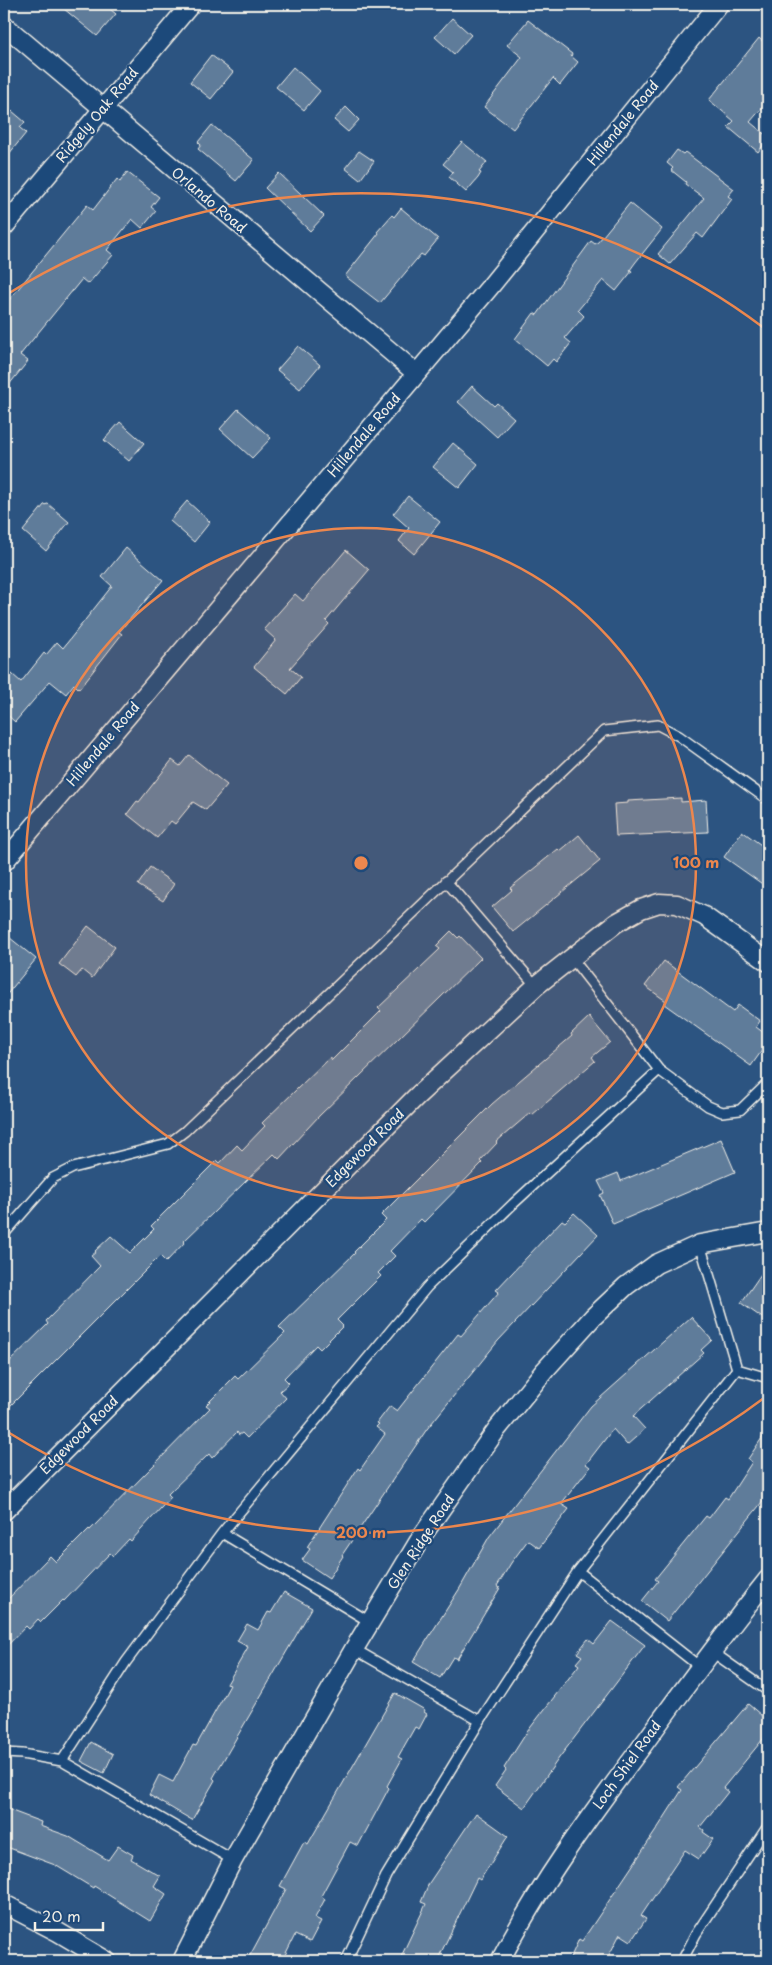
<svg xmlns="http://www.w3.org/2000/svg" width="772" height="1965" font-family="'Playpen Sans',sans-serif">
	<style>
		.building { fill: #5e7b9a; stroke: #f4f1e8 }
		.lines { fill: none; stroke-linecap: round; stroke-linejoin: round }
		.lane-casing { stroke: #f4f1e8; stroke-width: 12 }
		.street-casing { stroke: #f4f1e8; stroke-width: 21 }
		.lane { stroke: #1f4a7a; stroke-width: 9 }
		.street { stroke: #1f4a7a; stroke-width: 18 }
		.ring { fill: none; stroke: #ec874e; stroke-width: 2.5 }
		.labels { text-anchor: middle; stroke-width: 4.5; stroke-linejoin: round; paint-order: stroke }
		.street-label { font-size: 14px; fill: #f4f1e8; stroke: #1f4a7a }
		.centre { fill: #ec874e; stroke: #1f4a7a; stroke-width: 2.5 }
		.ring-label { font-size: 15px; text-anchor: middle; font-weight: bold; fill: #ec874e; stroke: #1f4a7a; stroke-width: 4.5; stroke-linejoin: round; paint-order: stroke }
	</style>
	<rect width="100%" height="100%" fill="#2c5481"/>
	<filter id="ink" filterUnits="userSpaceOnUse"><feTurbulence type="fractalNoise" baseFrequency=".02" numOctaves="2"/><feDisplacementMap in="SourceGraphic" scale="10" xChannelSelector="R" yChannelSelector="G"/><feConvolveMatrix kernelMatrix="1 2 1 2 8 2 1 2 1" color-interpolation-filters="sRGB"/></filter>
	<g filter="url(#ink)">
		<path class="building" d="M 58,4 L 104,4 L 116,14 L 97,36 Z
			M 452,18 L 471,35 L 454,54 L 435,37 Z
			M 528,20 L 572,54 L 571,56 L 578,62 L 560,85 L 553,78 L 513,129 L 484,107 L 522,57 L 507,45 Z
			M 759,38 L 768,46 L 768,101 L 750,122 L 768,137 L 768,139 L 758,152 L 728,127 L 734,121 L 709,100 Z
			M 211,55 L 233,72 L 211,99 L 190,82 Z
			M 293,67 L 320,91 L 304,110 L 276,87 Z
			M 346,107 L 359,120 L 348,132 L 334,120 Z
			M 12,111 L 25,122 L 20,128 L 26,133 L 4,160 L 4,113 L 7,117 Z
			M 212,125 L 254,160 L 236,181 L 198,149 L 201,145 L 198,142 Z
			M 462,142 L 487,162 L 479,172 L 481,173 L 478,178 L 466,192 L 449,177 L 453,172 L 443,164 Z
			M 677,150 L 683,154 L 685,152 L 734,189 L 728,196 L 732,199 L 703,238 L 697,233 L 670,264 L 658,254 L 704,198 L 685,184 L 686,182 L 671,170 L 673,168 L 667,163 Z
			M 359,151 L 374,161 L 360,180 L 345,168 Z
			M 127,172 L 159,197 L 151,207 L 156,211 L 142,228 L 132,219 L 107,250 L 113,255 L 88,284 L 82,279 L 20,355 L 28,361 L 4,391 L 4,306 L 87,205 L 93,210 L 117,179 L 120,182 Z
			M 279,173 L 324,216 L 310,231 L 265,188 Z
			M 630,203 L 662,229 L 635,263 L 630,270 L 632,271 L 616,291 L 603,280 L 578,310 L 584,316 L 565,338 L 571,343 L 556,362 L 553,359 L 547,366 L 515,339 L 534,313 L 537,315 L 591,241 L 595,244 L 598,242 Z
			M 401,208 L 438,239 L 424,256 L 421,254 L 380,303 L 345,276 L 379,233 L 377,232 L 392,215 L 394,217 Z
			M 298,346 L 320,365 L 300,389 L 277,370 Z
			M 472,386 L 494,406 L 497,403 L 514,418 L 497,437 L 458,402 Z
			M 238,409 L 271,438 L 252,458 L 220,429 Z
			M 120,422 L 144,443 L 129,461 L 104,440 Z
			M 453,443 L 478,464 L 459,488 L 433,467 Z
			M 408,496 L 440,522 L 414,554 L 399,541 L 409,528 L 393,514 Z
			M 187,501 L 210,522 L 194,542 L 170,521 Z
			M 48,504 L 69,522 L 46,551 L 23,531 L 44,505 Z
			M 126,548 L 163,580 L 119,632 L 122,634 L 79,689 L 74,684 L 66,694 L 50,681 L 15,722 L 4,712 L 4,667 L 21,682 L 44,653 L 46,655 L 57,642 L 63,648 L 112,586 L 102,577 Z
			M 346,550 L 369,570 L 326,621 L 329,624 L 290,668 L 301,677 L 287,694 L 254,667 L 276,640 L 264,629 L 295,594 L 303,601 Z
			M 189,755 L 227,785 L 206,810 L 193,802 L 175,824 L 171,821 L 157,838 L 127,814 L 137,801 L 139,802 L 172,760 L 180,766 Z
			M 681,798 L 681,802 L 706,800 L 708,832 L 616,836 L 614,804 L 628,803 L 628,801 Z
			M 742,831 L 768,850 L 768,888 L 724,857 Z
			M 579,835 L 600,861 L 513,932 L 492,907 L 512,890 L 510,888 L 558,849 L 560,851 Z
			M 150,867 L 174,884 L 163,901 L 138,885 Z
			M 88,926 L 115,947 L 92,978 L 82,970 L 76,977 L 59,964 Z
			M 451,931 L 458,938 L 460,936 L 481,958 L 319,1116 L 279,1159 L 274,1154 L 184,1241 L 185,1242 L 166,1262 L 160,1256 L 4,1412 L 4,1367 L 48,1324 L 46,1321 L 100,1266 L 91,1256 L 96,1252 L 95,1251 L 111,1236 L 130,1253 L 154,1229 L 151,1226 L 217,1160 L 220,1163 L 237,1145 L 242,1150 L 265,1126 L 262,1123 L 330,1057 L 332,1060 L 381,1011 L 378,1008 L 440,949 L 436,946 Z
			M 4,933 L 36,959 L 4,998 Z
			M 664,961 L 733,1012 L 738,1005 L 760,1021 L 756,1027 L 768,1036 L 768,1042 L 751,1066 L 664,1004 L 666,1001 L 645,986 Z
			M 589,1017 L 610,1042 L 592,1057 L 595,1061 L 532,1115 L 530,1113 L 496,1142 L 497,1143 L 480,1161 L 482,1163 L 424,1222 L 421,1219 L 390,1251 L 395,1256 L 378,1273 L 381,1276 L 337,1320 L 343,1326 L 320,1349 L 316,1345 L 284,1378 L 289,1383 L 280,1391 L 286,1398 L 247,1438 L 242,1433 L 239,1435 L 237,1432 L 212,1458 L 209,1454 L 168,1494 L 171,1497 L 131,1541 L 129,1539 L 113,1556 L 110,1553 L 64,1601 L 63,1600 L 41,1622 L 38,1619 L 29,1629 L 26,1626 L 4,1649 L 4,1603 L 50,1556 L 56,1562 L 89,1529 L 90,1530 L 210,1408 L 206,1405 L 235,1376 L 238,1379 L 285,1333 L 279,1327 L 355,1253 L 354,1252 L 386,1220 L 381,1215 L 492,1104 L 572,1036 L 571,1034 Z
			M 721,1139 L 735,1172 L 613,1224 L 600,1195 L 604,1193 L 598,1181 L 618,1173 L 621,1181 Z
			M 574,1213 L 598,1235 L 498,1341 L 427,1429 L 342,1555 L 343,1556 L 329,1578 L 302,1560 L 310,1549 L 307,1547 L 358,1468 L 360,1470 L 385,1434 L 376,1427 L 379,1424 L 377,1423 L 390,1406 L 397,1411 L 458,1334 L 461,1336 L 499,1292 L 496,1290 L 562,1220 L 565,1222 Z
			M 768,1264 L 768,1322 L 741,1303 Z
			M 691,1317 L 712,1340 L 701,1350 L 704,1353 L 633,1416 L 645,1429 L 627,1445 L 613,1429 L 586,1464 L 590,1467 L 561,1504 L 569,1509 L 539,1548 L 528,1540 L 511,1563 L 497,1586 L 500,1588 L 457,1659 L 453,1657 L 440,1678 L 413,1662 L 460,1588 L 489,1537 L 591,1406 Z
			M 768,1429 L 768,1493 L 759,1506 L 667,1621 L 642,1601 L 658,1581 L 655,1579 L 706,1516 L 709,1518 L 725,1497 L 728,1499 L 752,1462 L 748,1459 Z
			M 284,1592 L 312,1608 L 213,1778 L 215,1780 L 192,1820 L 149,1795 L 159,1775 L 173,1782 L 193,1745 L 196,1746 L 230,1685 L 227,1684 L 248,1647 L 237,1641 L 247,1624 L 258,1630 L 268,1612 L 271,1613 Z
			M 612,1621 L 645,1645 L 559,1758 L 524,1808 L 495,1786 L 506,1770 L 504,1768 L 527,1732 L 579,1665 L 576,1663 L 582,1656 L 577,1653 L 588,1639 L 594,1644 Z
			M 395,1693 L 425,1710 L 424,1712 L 427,1714 L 419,1729 L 415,1727 L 398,1757 L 402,1759 L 387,1786 L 389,1788 L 358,1846 L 350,1842 L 321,1896 L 325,1899 L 315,1918 L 321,1921 L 310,1942 L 295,1935 L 282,1961 L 247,1961 L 286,1889 L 280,1886 L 304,1842 L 308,1844 Z
			M 748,1704 L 768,1721 L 768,1733 L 723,1788 L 728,1792 L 700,1827 L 704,1830 L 703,1832 L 713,1839 L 699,1859 L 685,1850 L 641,1916 L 646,1919 L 631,1941 L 620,1934 L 606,1961 L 569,1961 L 579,1939 L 582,1941 L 657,1829 L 682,1790 L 678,1787 Z
			M 91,1742 L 113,1754 L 104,1773 L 81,1761 Z
			M 4,1808 L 41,1822 L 40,1826 L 68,1836 L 108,1860 L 118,1846 L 133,1855 L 131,1859 L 160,1876 L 154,1886 L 166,1894 L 150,1921 L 94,1886 L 93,1888 L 55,1865 L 4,1846 Z
			M 476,1813 L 508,1836 L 480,1880 L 477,1878 L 437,1961 L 399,1961 L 426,1904 L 421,1902 L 429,1883 Z"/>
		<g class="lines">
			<g class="lane-casing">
				<path id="lane" d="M 446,881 L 536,986
					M 571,957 L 659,1070 L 708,1106 L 722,1112 L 740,1110 L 768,1083
					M 4,1234 L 53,1178 L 73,1168 L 168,1144 L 185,1131 L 604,731 L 658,725 L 679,736 L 768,800
					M 700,1244 L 737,1369 L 768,1378
					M 222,1533 L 370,1622
					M 578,1571 L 700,1667
					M 354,1649 L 480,1721
					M 711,1651 L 768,1691
					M 4,1753 L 22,1754 L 62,1761 L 233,1860
					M 62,1761 L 126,1662 L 222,1533 L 427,1287 L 513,1204 L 659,1070
					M 346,1961 L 386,1876 L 480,1721 L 578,1571 L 737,1369
					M 682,1961 L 696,1934 L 768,1826"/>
			</g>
			<g class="street-casing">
				<path id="street" d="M 4,25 L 416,373
					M 4,227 L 191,4
					M 4,862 L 489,288 L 719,4
					M 4,1511 L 416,1097 L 536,986 L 616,923 L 641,909 L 659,903 L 677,904 L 704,916 L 768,962
					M 4,1904 L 58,1932 L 107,1961
					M 182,1961 L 233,1860 L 354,1649 L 422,1536 L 497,1429 L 545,1370 L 593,1317 L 626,1286 L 656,1264 L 700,1244 L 768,1232
					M 500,1961 C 539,1885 589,1817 640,1749 C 682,1691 724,1634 768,1579"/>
			</g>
			<use href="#lane" class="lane"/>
			<use href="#street" class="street"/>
		</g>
	</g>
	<circle cx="361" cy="863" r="335" fill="#ec874e" fill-opacity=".12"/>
	<g class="ring">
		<circle cx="361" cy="863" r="335"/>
		<path d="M764 1398A670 670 0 0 1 6 1431M6 295A670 670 0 0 1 764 328"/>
	</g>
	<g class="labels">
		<g class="street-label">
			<text transform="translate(97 115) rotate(-50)" y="5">Ridgely Oak Road</text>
			<text transform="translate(623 123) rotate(-51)" y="5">Hillendale Road</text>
			<text transform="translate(209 200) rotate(40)" y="5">Orlando Road</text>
			<text transform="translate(364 435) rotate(-50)" y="5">Hillendale Road</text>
			<text transform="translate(103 744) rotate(-50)" y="5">Hillendale Road</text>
			<text transform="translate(365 1148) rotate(-45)" y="5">Edgewood Road</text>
			<text transform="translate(79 1435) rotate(-45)" y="5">Edgewood Road</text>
			<text transform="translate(421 1542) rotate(-57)" y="5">Glen Ridge Road</text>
			<text transform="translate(627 1765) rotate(-54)" y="5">Loch Shiel Road</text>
		</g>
	</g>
	<circle cx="361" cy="863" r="8" class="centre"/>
	<g class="ring-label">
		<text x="696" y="868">100 m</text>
		<text x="361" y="1538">200 m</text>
	</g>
	<rect width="772" height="1965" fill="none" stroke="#1f4a7a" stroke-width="20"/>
	<rect x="10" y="10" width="752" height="1945" fill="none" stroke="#f4f1e8" stroke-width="2" filter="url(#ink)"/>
	<path d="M35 1922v8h68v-8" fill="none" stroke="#f4f1e8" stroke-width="2.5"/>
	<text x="42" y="1922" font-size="15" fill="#f4f1e8" stroke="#1f4a7a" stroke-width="4" paint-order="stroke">20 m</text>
</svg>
